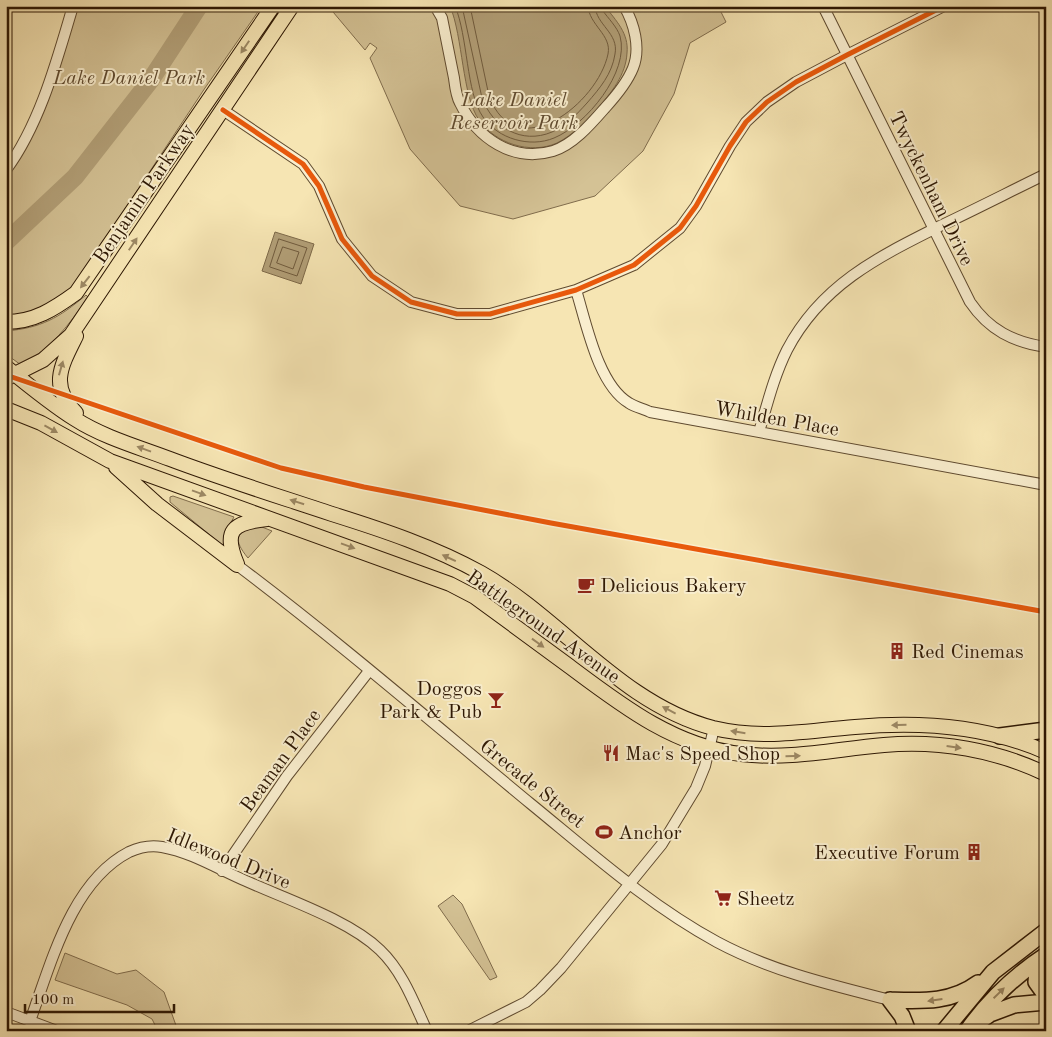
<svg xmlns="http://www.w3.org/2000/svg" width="1052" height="1037" font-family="'Old Standard TT',serif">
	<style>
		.green { fill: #d4c295; stroke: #806c4c }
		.water { fill: #b29f77; stroke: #7d6949 }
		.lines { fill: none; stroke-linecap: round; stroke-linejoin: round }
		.shore { stroke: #705b3d; stroke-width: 1 }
		.river { stroke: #b29f77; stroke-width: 18 }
		.minor-casing { stroke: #5f4a2f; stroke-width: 12 }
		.major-casing { stroke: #2d1703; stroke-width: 16 }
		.highway-casing { stroke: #2d1703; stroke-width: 18 }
		.minor { stroke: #f9eece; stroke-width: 10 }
		.major { stroke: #f6e5b3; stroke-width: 14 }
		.highway { stroke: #f6e5b3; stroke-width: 15 }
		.cycleway-casing { stroke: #f9eece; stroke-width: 8 }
		.cycleway { stroke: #e8590c; stroke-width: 5 }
		.oneway { fill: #9c8864 }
		.labels { text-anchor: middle; stroke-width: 4; stroke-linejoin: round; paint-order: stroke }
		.park-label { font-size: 20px; font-style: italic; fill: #5f4a2f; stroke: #f9eece }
		.street-label { font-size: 20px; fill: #2d1703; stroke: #f9eece }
		.poi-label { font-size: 20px; fill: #2d1703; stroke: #f9eece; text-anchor: start }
	</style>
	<rect width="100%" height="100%" fill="#f6e5b3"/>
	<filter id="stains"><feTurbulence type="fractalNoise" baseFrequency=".004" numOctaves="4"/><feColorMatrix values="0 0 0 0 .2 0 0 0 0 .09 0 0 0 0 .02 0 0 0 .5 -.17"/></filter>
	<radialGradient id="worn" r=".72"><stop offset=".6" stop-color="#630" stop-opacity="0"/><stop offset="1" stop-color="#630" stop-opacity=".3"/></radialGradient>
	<path class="green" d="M 77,6 L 262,6 L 205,88 L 72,289 L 31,314 L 6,315 L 6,173 L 49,95 Z
		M 328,6 L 718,6 L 726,22 L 690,43 L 674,94 L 643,151 L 595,196 L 513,219 L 460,206 L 410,149 L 370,58 L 377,48 L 370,43 L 365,50 Z
		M 86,295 L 88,297 C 69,325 51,349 21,365 L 6,354 L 6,331 C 41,328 59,318 86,295 Z
		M 173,496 L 234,517 L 226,531 L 224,544 L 222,545 L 170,502 L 170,497 Z
		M 257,525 L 272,531 L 248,558 C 233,540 235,532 257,525 Z
		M 453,895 L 462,904 L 497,977 L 490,980 L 438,906 Z
		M 65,953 L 117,974 L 136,970 L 164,992 L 178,1031 L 158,1031 L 152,1019 L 127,1005 L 55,980 Z"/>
	<path class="water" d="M 450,6 L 605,6 C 616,21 629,33 627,53 C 626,75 611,93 597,109 C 585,122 573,135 557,143 C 530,155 495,143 479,120 C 462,96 463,37 450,6 Z
		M 275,232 L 314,244 L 301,284 L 262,271 Z"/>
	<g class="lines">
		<path class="shore" d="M 455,6 C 468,36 466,93 483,117 C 498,139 530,148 554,138 C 586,125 630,72 620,36 C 617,27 608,18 603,11 L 602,6
			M 462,6 L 482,98 C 493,127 521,145 552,132 C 566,126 577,114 587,103 C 600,88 612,74 615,54 C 619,33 596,25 595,6
			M 470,6 L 489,96 C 516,168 598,103 608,54 C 612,35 589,25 588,6
			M 279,239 L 307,248 L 297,276 L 270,267 Z
			M 283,247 L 299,252 L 293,269 L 277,263 Z"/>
		<path class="river" d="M 6,242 L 75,177 L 150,81 L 199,6"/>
		<g class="minor-casing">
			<path id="minor" d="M 435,6 L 442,18 C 446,38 450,58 454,78 C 455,86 456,96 460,103 C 477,138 513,163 553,151 C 573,145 591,124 605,108 C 616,96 627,83 633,68 C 641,48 634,23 624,6
				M 823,6 L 970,302 C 989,330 1013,342 1046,347
				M 223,110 L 303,164 L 319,186 L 342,239 L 372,276 L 411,302 L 457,314 L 490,314 L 576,290 L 634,265 L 680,228 L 696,206 L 730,146 L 746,122 L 767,102 L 796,82 L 847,55 L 944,6
				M 6,170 C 40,124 57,60 73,6
				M 576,290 C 586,322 598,385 629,403 C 635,407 644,409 650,412 L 1046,485
				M 759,432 C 767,405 774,376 787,350 C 821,285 878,257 940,226 C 976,209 1011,191 1046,174
				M 237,565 C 338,641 434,724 531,804 C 591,853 649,905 717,942 C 771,971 831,985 890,1000
				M 222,871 L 287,776 L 369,671
				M 6,1012 L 57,1031
				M 30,1021 C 51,964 71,882 129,852 C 140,847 151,845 162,847 C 191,852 220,870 246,881 C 286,899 349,920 380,950 C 403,972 414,1003 427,1031
				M 468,1031 L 526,1002 L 540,990 L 561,968 L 662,844 L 696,788 L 705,766 L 714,728"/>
		</g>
		<g class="major-casing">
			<path id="major" d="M 6,322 C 34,322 54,309 76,293 L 273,6
				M 76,336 C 61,366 49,386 76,413
				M 6,367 C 28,385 51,404 75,419 C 103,437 138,447 170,459 C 223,479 278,496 332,514 C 383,530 434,547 481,573 C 561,618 621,704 713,728 C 764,740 804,731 855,727 C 920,721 985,725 1046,752
				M 9,377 L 43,360 L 71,335 L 292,6
				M 6,409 L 41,423 L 110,461 L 450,584 L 475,597 C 506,620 538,643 569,666 C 621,705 675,747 741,754 C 790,760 836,749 884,745 C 939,740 996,750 1046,774
				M 116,467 L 157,504 L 237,565
				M 237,564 C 223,530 232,523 267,519"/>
		</g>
		<g class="highway-casing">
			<path id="highway" d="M 1000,736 L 1046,730
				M 1046,962 L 1037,972 L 1036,982 L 1046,996
				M 890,1000 C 922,1001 951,1003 978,983
				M 890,1000 L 902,1016 L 908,1031
				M 977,1023 L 990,1014 L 1014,1005 L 1046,1002
				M 944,1031 L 993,972 L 1046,931
				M 967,1031 C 989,1000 1014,976 1046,955"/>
		</g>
		<use href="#minor" class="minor"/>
		<use href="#major" class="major"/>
		<use href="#highway" class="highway"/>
		<g class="cycleway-casing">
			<path id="cycleway" d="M 223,110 L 303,164 L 319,186 L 342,239 L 372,276 L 411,302 L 457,314 L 490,314 L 576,290 L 634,265 L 680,228 L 696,206 L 730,146 L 746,122 L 767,102 L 796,82 L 847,55 L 944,6
				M 6,375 L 281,468 L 364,487 L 551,523 L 1046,612"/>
		</g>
		<use href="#cycleway" class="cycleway"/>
	</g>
	<defs><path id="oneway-solid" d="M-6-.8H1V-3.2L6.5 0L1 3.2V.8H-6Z" transform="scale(1.25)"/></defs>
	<g class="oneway">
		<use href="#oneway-solid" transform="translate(245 47) rotate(124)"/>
		<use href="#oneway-solid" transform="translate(133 244) rotate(-56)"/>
		<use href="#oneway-solid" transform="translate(85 282) rotate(128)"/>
		<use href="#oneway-solid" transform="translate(61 368) rotate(-74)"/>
		<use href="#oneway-solid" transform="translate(51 429) rotate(29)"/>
		<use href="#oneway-solid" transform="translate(144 449) rotate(-160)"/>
		<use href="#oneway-solid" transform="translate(199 493) rotate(20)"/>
		<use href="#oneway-solid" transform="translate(297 502) rotate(-162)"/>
		<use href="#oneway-solid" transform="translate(348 546) rotate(20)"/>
		<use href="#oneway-solid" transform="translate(449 558) rotate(-155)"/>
		<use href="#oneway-solid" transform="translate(538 643) rotate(36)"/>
		<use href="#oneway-solid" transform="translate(669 710) rotate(-152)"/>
		<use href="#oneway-solid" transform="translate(899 725) rotate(178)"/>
		<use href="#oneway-solid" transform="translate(738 732) rotate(-171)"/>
		<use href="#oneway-solid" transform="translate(954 747) rotate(8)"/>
		<use href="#oneway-solid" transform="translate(793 756) rotate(-1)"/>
		<use href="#oneway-solid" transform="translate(999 993) rotate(-44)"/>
		<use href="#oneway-solid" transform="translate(935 1000) rotate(172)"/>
	</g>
	<defs>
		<g id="cafe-bare" transform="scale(1.35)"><path d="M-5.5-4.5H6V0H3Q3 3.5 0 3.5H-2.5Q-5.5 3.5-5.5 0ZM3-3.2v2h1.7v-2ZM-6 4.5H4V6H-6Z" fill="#8f2418" stroke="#f9eece" stroke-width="2.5" paint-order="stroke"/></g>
		<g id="building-bare" transform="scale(1.35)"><path d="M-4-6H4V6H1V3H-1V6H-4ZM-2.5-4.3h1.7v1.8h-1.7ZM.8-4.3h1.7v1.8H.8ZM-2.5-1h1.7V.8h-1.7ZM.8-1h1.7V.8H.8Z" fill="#8f2418" stroke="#f9eece" stroke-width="2.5" paint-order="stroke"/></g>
		<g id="bar-bare" transform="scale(1.35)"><path d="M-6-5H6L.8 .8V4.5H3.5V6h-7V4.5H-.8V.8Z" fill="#8f2418" stroke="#f9eece" stroke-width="2.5" paint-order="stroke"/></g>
		<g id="restaurant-bare" transform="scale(1.35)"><path d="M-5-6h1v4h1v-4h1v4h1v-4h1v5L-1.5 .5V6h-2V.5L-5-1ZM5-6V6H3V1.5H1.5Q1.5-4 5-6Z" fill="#8f2418" stroke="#f9eece" stroke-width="2.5" paint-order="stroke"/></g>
		<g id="stadium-bare" transform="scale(1.35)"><path d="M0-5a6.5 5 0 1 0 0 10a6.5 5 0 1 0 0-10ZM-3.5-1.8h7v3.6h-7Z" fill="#8f2418" stroke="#f9eece" stroke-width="2.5" paint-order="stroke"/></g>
		<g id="supermarket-bare" transform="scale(1.35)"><path d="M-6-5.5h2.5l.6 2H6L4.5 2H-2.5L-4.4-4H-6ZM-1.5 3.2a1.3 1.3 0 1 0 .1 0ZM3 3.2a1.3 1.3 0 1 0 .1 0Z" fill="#8f2418" stroke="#f9eece" stroke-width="2.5" paint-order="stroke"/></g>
	</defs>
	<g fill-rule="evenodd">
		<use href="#cafe-bare" x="586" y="585"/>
		<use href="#building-bare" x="897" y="651"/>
		<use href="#bar-bare" x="496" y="700"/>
		<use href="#restaurant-bare" x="611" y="753"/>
		<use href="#stadium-bare" x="604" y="832"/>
		<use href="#building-bare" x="974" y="852"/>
		<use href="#supermarket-bare" x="723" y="898"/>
	</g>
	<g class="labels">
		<g class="park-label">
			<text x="129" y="84">Lake Daniel Park</text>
			<text x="514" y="106">Lake Daniel<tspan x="514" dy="23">Reservoir Park</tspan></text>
		</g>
		<g class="street-label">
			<text transform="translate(932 188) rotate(64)" y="7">Twyckenham Drive</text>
			<text transform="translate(143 193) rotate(-56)" y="7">Benjamin Parkway</text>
			<text transform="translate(777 418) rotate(10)" y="7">Whilden Place</text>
			<text transform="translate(544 626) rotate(35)" y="7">Battleground Avenue</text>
			<text transform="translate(280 760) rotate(-54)" y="7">Beaman Place</text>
			<text transform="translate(533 783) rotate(39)" y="7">Grecade Street</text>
			<text transform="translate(229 858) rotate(22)" y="7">Idlewood Drive</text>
		</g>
		<g class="poi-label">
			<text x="600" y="592">Delicious Bakery</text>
			<text x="911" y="658">Red Cinemas</text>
			<text x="482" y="695" text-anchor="end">Doggos<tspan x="482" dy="23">Park &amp; Pub</tspan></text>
			<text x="625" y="760">Mac's Speed Shop</text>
			<text x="618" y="839">Anchor</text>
			<text x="960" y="859" text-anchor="end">Executive Forum</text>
			<text x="737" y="905">Sheetz</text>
		</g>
	</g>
	<rect width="1052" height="1037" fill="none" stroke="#f6e5b3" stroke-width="25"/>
	<rect x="8" y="8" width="1037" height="1022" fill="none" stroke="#2d1703" stroke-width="2.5"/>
	<rect x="12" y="12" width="1027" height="1012" fill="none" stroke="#2d1703"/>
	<path d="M25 1004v8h149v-8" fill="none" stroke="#2d1703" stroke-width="2.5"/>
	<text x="32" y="1004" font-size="15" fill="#2d1703" stroke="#f9eece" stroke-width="4" paint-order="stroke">100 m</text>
	<rect width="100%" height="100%" filter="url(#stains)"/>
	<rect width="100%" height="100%" fill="url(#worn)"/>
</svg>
